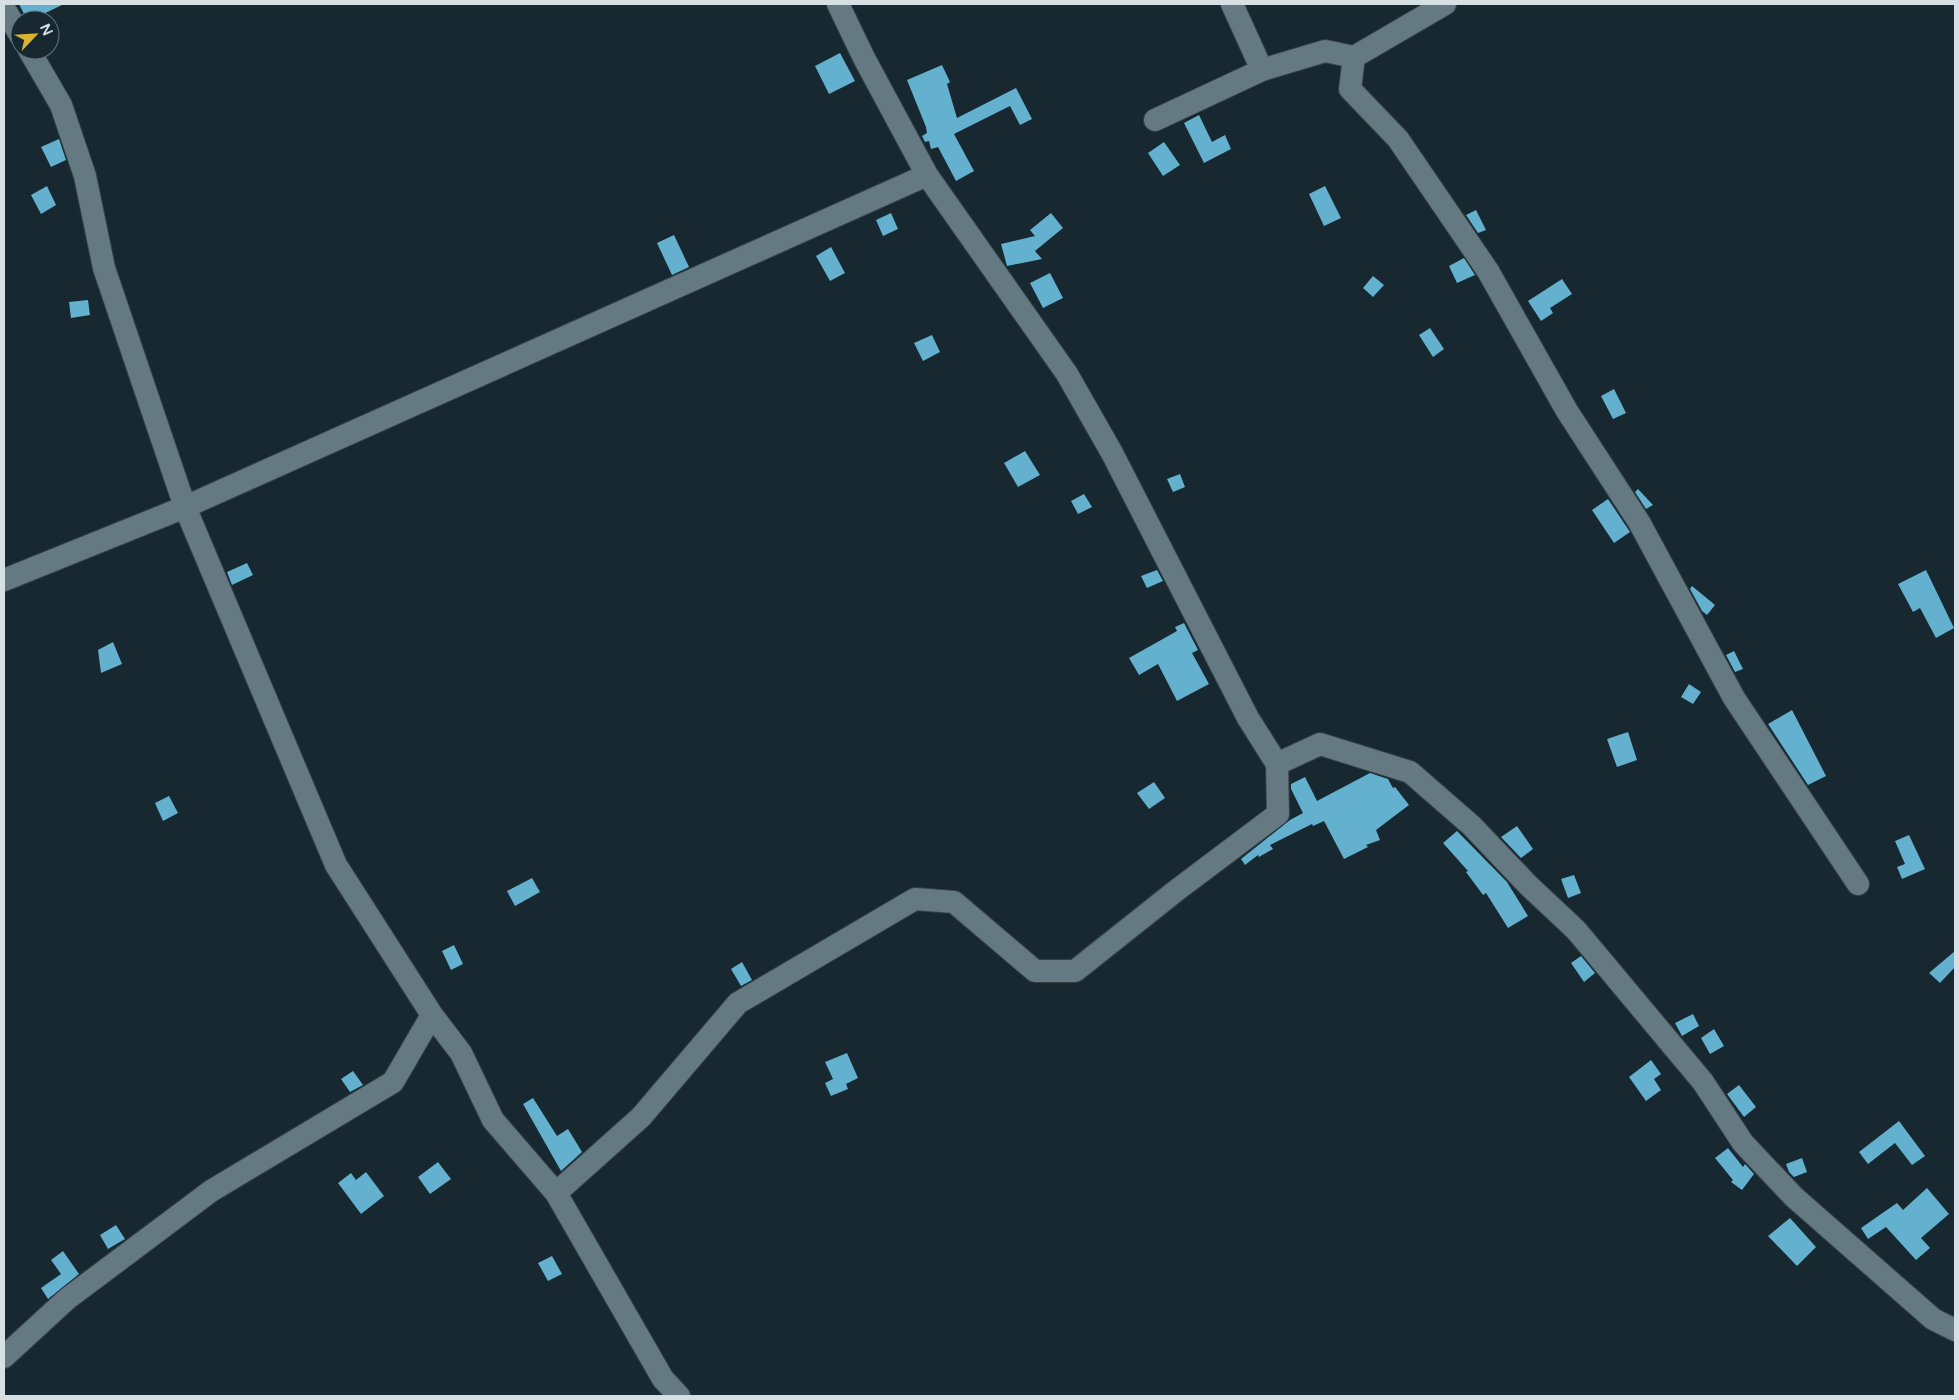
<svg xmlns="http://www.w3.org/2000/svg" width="1959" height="1400" font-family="'Varela Round',sans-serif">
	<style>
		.building { fill: #63b0cf }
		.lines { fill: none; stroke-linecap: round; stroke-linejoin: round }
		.minor-casing { stroke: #354349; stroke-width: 24 }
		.minor { stroke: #657982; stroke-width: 22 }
	</style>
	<rect width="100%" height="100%" fill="#172830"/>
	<path class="building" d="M 19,4 L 64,4 L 31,20 L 27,20 Z
		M 840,53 L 855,81 L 829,94 L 815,66 Z
		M 942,65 L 950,82 L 947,84 L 957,118 L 1016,88 L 1032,119 L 1020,125 L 1010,106 L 954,134 L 974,171 L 956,181 L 938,147 L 931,149 L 929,141 L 925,142 L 922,136 L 927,133 L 926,127 L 907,80 Z
		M 1199,115 L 1212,142 L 1225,135 L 1231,149 L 1204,163 L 1184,123 Z
		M 59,139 L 66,160 L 51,167 L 41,147 Z
		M 1164,142 L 1180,165 L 1163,176 L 1148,153 Z
		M 47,186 L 56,205 L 41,214 L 31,195 Z
		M 1325,186 L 1341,218 L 1324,226 L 1309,194 Z
		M 1476,210 L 1486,230 L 1478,233 L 1466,215 Z
		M 891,213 L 898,229 L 883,236 L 876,220 Z
		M 1051,213 L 1063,228 L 1035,251 L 1042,259 L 1007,266 L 1001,244 L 1035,236 L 1030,230 Z
		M 674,235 L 689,267 L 672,275 L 657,243 Z
		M 831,247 L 845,273 L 830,281 L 816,256 Z
		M 1464,258 L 1475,275 L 1457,283 L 1449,266 Z
		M 1050,273 L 1063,298 L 1043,308 L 1030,283 Z
		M 1373,276 L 1384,285 L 1373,297 L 1363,288 Z
		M 1562,279 L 1572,294 L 1550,308 L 1553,313 L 1541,321 L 1528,301 Z
		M 88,300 L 90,315 L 71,318 L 69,302 Z
		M 1430,328 L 1444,349 L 1433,357 L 1419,335 Z
		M 932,335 L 940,352 L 923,361 L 914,343 Z
		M 1614,389 L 1626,413 L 1613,419 L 1601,396 Z
		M 1025,451 L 1040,475 L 1018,487 L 1004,463 Z
		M 1180,474 L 1185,487 L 1173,492 L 1167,479 Z
		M 1638,489 L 1653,505 L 1646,509 L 1635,492 Z
		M 1084,494 L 1092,507 L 1078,514 L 1071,501 Z
		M 1608,499 L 1630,532 L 1614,543 L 1592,510 Z
		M 247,563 L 253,575 L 232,585 L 227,572 Z
		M 1157,570 L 1163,581 L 1147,588 L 1141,576 Z
		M 1926,570 L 1954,628 L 1936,638 L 1920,608 L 1913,612 L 1898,584 Z
		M 1692,586 L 1715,605 L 1707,615 L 1702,611 L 1690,589 Z
		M 1184,623 L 1198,650 L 1192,653 L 1209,684 L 1177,701 L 1158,664 L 1139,675 L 1129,658 L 1177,631 L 1175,627 Z
		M 113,642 L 122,664 L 101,673 L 98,650 Z
		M 1734,651 L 1743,669 L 1735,672 L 1726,655 Z
		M 1689,684 L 1701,692 L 1693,704 L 1681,697 Z
		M 1792,710 L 1826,776 L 1808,785 L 1768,724 Z
		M 1628,732 L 1637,760 L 1617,767 L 1607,739 Z
		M 1370,773 L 1388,779 L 1393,788 L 1395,787 L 1409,805 L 1376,830 L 1380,840 L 1366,845 L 1368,847 L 1344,859 L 1324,821 L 1313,826 L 1312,824 L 1270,845 L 1273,849 L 1259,857 L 1258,855 L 1245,865 L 1241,859 L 1290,820 L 1303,813 L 1291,789 L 1291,784 L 1305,777 L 1317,801 Z
		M 1154,782 L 1165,798 L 1149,809 L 1137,793 Z
		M 169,796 L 178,813 L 163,821 L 155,803 Z
		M 1517,826 L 1533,849 L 1521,858 L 1501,837 Z
		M 1457,831 L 1507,882 L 1528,916 L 1508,928 L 1486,893 L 1483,895 L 1466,872 L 1468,871 L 1443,843 Z
		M 1909,835 L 1925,869 L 1902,879 L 1897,867 L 1905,864 L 1895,841 Z
		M 1574,875 L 1581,893 L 1568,898 L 1561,879 Z
		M 532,878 L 540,892 L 515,906 L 507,891 Z
		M 454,945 L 463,964 L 451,970 L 442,951 Z
		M 1955,951 L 1955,967 L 1940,983 L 1929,973 Z
		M 1581,956 L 1595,973 L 1584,982 L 1571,963 Z
		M 742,962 L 752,980 L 741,986 L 731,969 Z
		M 1693,1014 L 1699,1026 L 1682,1036 L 1675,1023 Z
		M 1714,1029 L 1724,1046 L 1710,1054 L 1701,1038 Z
		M 847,1053 L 858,1078 L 846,1084 L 848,1089 L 831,1096 L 825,1083 L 833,1079 L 825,1062 Z
		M 1651,1060 L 1661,1074 L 1654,1079 L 1661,1090 L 1646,1101 L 1629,1077 Z
		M 353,1071 L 363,1085 L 350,1092 L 341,1079 Z
		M 1739,1085 L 1756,1107 L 1744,1117 L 1727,1094 Z
		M 533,1098 L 557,1136 L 568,1129 L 582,1152 L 561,1171 L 523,1104 Z
		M 1899,1121 L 1925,1156 L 1912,1165 L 1895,1143 L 1868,1164 L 1859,1152 Z
		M 1728,1148 L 1743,1167 L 1745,1164 L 1754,1174 L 1742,1190 L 1731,1182 L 1733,1180 L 1715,1158 Z
		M 1802,1158 L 1807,1172 L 1794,1177 L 1789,1172 L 1786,1164 Z
		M 438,1162 L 451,1179 L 430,1194 L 418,1177 Z
		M 366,1172 L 384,1196 L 361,1214 L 338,1183 L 351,1173 L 356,1180 Z
		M 1927,1188 L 1949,1214 L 1921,1238 L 1930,1248 L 1916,1260 L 1886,1227 L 1868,1239 L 1861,1228 L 1897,1203 L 1903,1210 Z
		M 1790,1218 L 1816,1247 L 1797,1266 L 1768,1236 Z
		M 116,1225 L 125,1239 L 108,1249 L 100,1235 Z
		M 63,1251 L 79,1274 L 48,1299 L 41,1288 L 61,1274 L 51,1260 Z
		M 552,1256 L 562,1274 L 548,1281 L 538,1263 Z"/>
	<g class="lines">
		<g class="minor-casing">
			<path id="minor" d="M 838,4 L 864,58 L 927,175 L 1067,374 L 1112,453 L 1248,718 L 1277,764
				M 1232,4 L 1262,70
				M 4,8 L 20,35
				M 29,50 L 61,105 L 85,176 L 104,268 L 185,507 L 336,865 L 432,1015 L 461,1053 L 493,1120 L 556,1193
				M 1354,57 L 1350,89 L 1398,139 L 1488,271 L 1567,411 L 1639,522 L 1734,698 L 1858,884
				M 1155,120 L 1262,70 L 1325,51 L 1354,57 L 1445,4
				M 4,580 L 185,507 L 927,175
				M 4,1357 L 67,1299 L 211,1191 L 393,1082 L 432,1015
				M 679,1396 L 663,1379 L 556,1193 L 641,1117 L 738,1003 L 915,899 L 954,902 L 1035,971 L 1075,971 L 1177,890 L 1278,814 L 1277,764 L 1320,744 L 1410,772 L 1472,826 L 1528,885 L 1576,930 L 1703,1082 L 1743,1143 L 1794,1197 L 1933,1319 L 1955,1330"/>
		</g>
		<use href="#minor" class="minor"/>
	</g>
	<rect width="1959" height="1400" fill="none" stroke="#d5e0e5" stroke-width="10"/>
	<g transform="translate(35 35) rotate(65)"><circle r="24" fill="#172830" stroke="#637278"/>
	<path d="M0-4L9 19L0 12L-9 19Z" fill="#dab333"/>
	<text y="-8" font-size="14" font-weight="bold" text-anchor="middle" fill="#d5e0e5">N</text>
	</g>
</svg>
